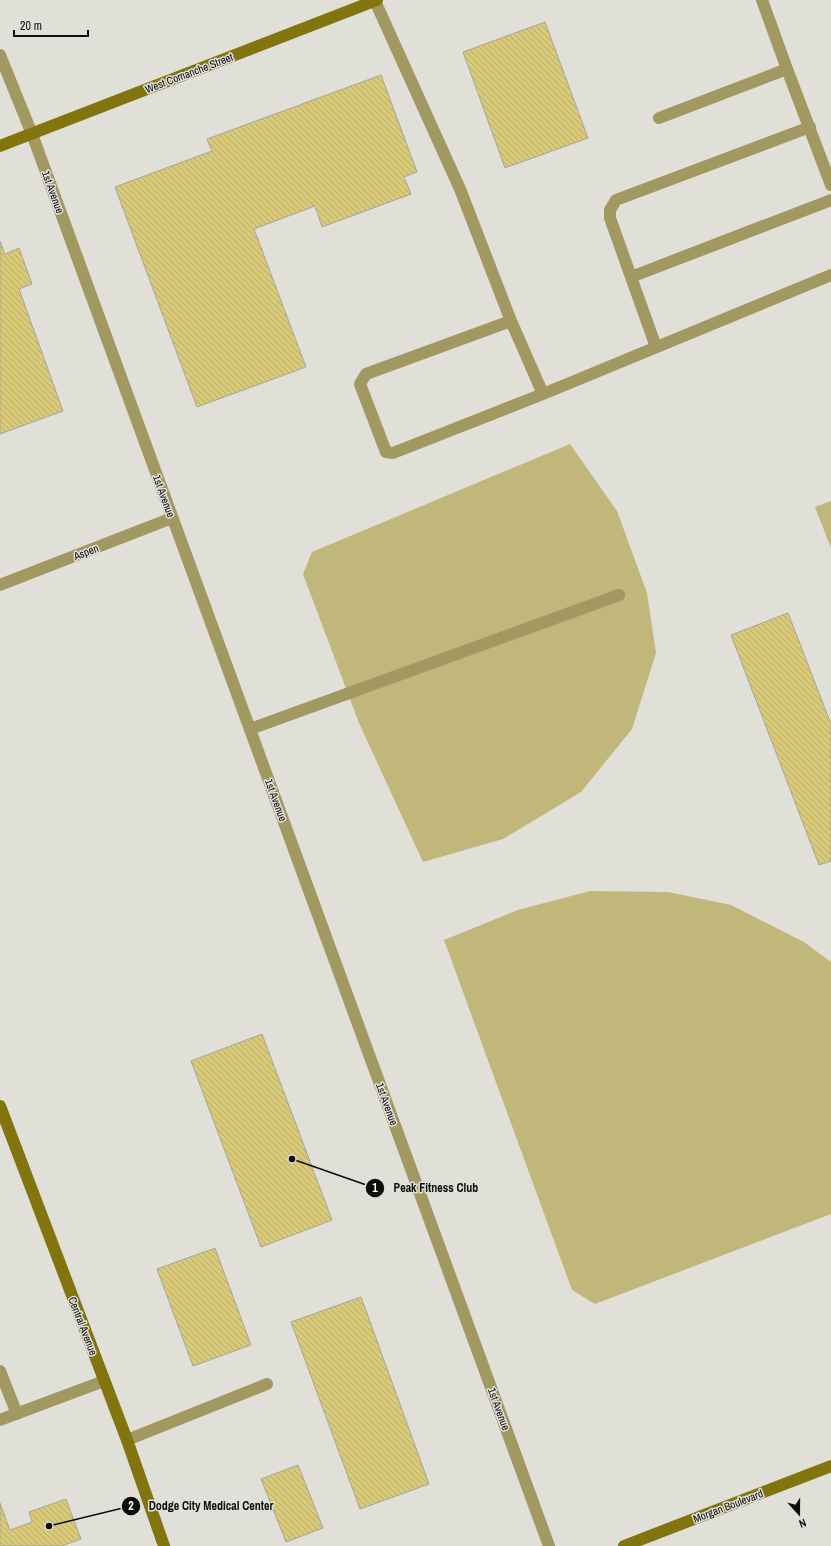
<svg xmlns="http://www.w3.org/2000/svg" width="831" height="1546" font-family="'Archivo Narrow',sans-serif">
	<style>
		.green { fill: #c1b77b }
		.building { fill: url(#building-back-hatch); stroke: #a6a59e }
		.lines { fill: none; stroke-linecap: round; stroke-linejoin: round }
		.lane { stroke: #a19862; stroke-width: 12 }
		.street { stroke: #a19862; stroke-width: 12 }
		.secondary { stroke: #83750e; stroke-width: 12 }
		.labels { text-anchor: middle; stroke-width: 3; stroke-linejoin: round; paint-order: stroke }
		.street-label { font-size: 11px; fill: #0d0c0a; stroke: #e0dfd8 }
		.leader { fill: none; stroke: #0d0c0a; stroke-width: 1.5 }
		.callout-dot { fill: #0d0c0a; stroke: #e0dfd8; stroke-width: 1.5 }
		.mark-label { font-size: 12px; text-anchor: middle; font-weight: bold; fill: #fff }
		.callout-label { font-size: 12px; text-anchor: middle; font-weight: bold; fill: #0d0c0a; stroke: #e0dfd8; stroke-width: 3; stroke-linejoin: round; paint-order: stroke }
	</style>
	<defs>
		<pattern id="building-back-hatch" width="6" height="6" patternUnits="userSpaceOnUse"><rect width="6" height="6" fill="#d8ca78"/><path d="M-1 5l2 2M0 0l6 6M5-1l2 2" fill="none" stroke="#b8ac66"/></pattern>
	</defs>
	<rect width="100%" height="100%" fill="#e0dfd8"/>
	<path class="green" d="M 570,444 L 617,511 L 647,593 L 656,653 L 632,729 L 581,792 L 503,839 L 423,862 L 359,723 L 303,574 L 312,552 Z
		M 831,501 L 831,548 L 815,507 Z
		M 590,891 L 668,892 L 731,905 L 804,942 L 831,962 L 831,1214 L 595,1304 L 572,1290 L 444,940 L 518,910 Z"/>
	<path class="building" d="M 545,22 L 588,138 L 505,168 L 463,52 Z
		M 381,75 L 417,172 L 404,177 L 411,194 L 322,227 L 315,206 L 254,229 L 306,367 L 197,407 L 115,187 L 212,151 L 207,139 Z
		M 0,241 L 5,254 L 19,248 L 32,284 L 19,289 L 63,411 L 0,434 Z
		M 788,613 L 831,724 L 831,861 L 819,865 L 731,635 Z
		M 262,1034 L 332,1220 L 261,1247 L 191,1061 Z
		M 215,1248 L 251,1345 L 193,1366 L 157,1269 Z
		M 361,1297 L 429,1484 L 360,1509 L 291,1322 Z
		M 298,1465 L 323,1528 L 286,1542 L 261,1479 Z
		M 66,1499 L 81,1539 L 62,1546 L 0,1546 L 0,1503 L 10,1530 L 32,1522 L 29,1512 Z"/>
	<g class="lines">
		<path class="lane" d="M 375,1 L 460,189 L 511,321 L 366,374 L 360,384 L 386,452 L 393,453 L 543,394 L 831,275
			M 787,69 L 831,185
			M 659,118 L 787,69 L 762,0
			M 631,277 L 831,200
			M 511,321 L 543,394
			M 656,347 L 610,218 L 610,210 L 616,200 L 810,127
			M 250,729 L 619,595
			M 0,1371 L 17,1414
			M 0,1420 L 104,1381
			M 127,1440 L 267,1384"/>
		<path class="street" d="M 0,55 L 32,134 L 549,1546
			M 0,585 L 172,518"/>
		<path class="secondary" d="M 0,146 L 377,0
			M 0,1106 L 127,1440 L 164,1546
			M 624,1546 L 831,1466"/>
	</g>
	<g class="labels">
		<g class="street-label">
			<text transform="translate(189 73) rotate(-21)" y="4">West Comanche Street</text>
			<text transform="translate(53 192) rotate(70)" y="4">1st Avenue</text>
			<text transform="translate(164 496) rotate(70)" y="4">1st Avenue</text>
			<text transform="translate(86 552) rotate(-21)" y="4">Aspen</text>
			<text transform="translate(276 800) rotate(70)" y="4">1st Avenue</text>
			<text transform="translate(387 1104) rotate(70)" y="4">1st Avenue</text>
			<text transform="translate(83 1326) rotate(69)" y="4">Central Avenue</text>
			<text transform="translate(499 1409) rotate(70)" y="4">1st Avenue</text>
			<text transform="translate(728 1506) rotate(-21)" y="4">Morgan Boulevard</text>
		</g>
	</g>
	<path class="leader" d="M292 1159L375 1188M49 1526L131 1506"/>
	<g class="callout-dot">
		<circle cx="292" cy="1159" r="4"/>
		<circle cx="49" cy="1526" r="4"/>
		<circle cx="375" cy="1188" r="10"/>
		<circle cx="131" cy="1506" r="10"/>
	</g>
	<g class="mark-label">
		<text x="375" y="1192">1</text>
		<text x="131" y="1510">2</text>
	</g>
	<g class="callout-label">
		<text x="436" y="1192">Peak Fitness Club</text>
		<text x="211" y="1510">Dodge City Medical Center</text>
	</g>
	<g transform="translate(799 1514) rotate(159)" stroke="#e0dfd8" stroke-width="3" paint-order="stroke">
	<path d="M0-3L7 15L0 10L-7 15Z" fill="#0d0c0a"/>
	<text y="-6" font-size="11" font-weight="bold" text-anchor="middle" fill="#0d0c0a">N</text>
	</g>
	<path d="M14 30v6h74v-6" fill="none" stroke="#0d0c0a" stroke-width="2"/>
	<text x="20" y="30" font-size="12" fill="#0d0c0a" stroke="#e0dfd8" stroke-width="3" paint-order="stroke">20 m</text>
</svg>
